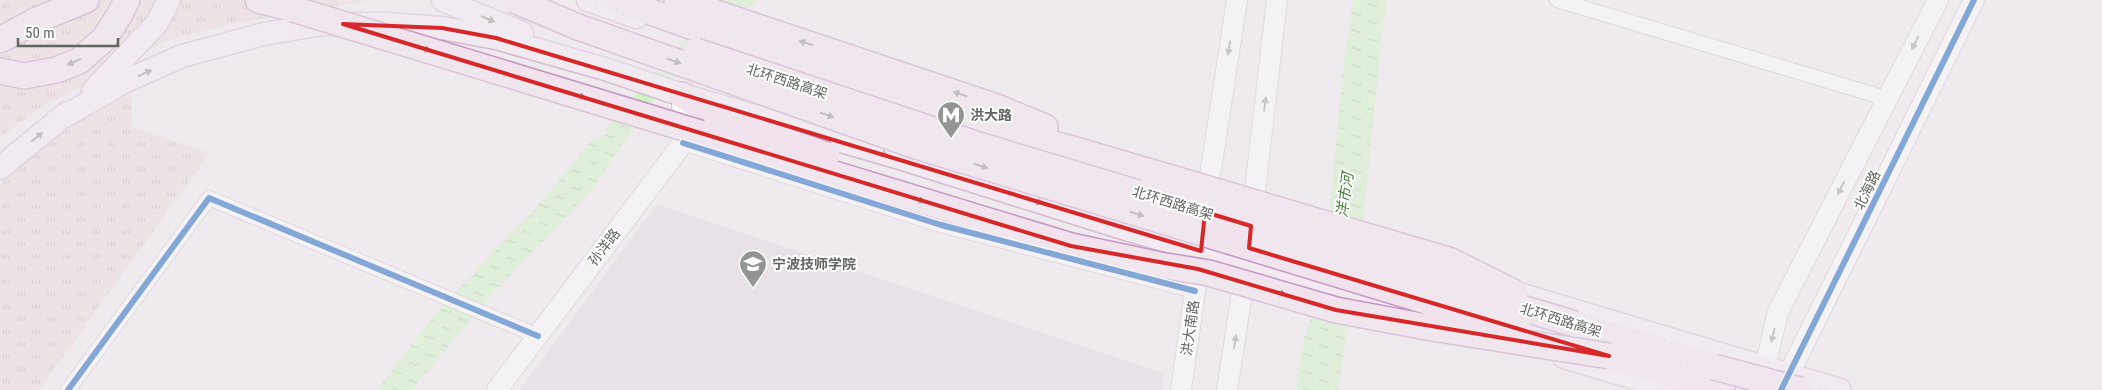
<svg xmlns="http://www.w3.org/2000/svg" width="2102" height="390" font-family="'Roboto Condensed','Noto Sans SC',sans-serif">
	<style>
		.education { fill: #e0dadf }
		.park { fill: url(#park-tufts) }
		.water { fill: url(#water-ripples) }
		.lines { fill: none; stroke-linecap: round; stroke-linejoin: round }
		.street-casing { stroke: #c9c9c9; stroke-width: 16 }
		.secondary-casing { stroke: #c8c9c8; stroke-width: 22 }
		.primary-casing { stroke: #d4bad2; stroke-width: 25 }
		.highway-casing { stroke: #c598c3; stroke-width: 28 }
		.street { stroke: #fcfcfc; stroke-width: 14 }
		.secondary { stroke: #fcfcfc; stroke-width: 20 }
		.primary { stroke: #f3eaf1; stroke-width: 22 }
		.highway { stroke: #f0e3ee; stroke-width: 25 }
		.rail { stroke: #ddd; stroke-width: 4; stroke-dasharray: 1 6; stroke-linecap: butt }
		.highway-bridge-casing { stroke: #c598c3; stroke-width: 28; stroke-linecap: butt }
		.highway-bridge { stroke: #f0e3ee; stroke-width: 25 }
		.cycleway-casing { stroke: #fff; stroke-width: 9 }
		.cycleway { stroke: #0057b8; stroke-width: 6 }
		.oneway { fill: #8c8e8b }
		.oneway2 { fill: #8b8c8a }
		.oneway3 { fill: #979b96 }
		.marked { fill: none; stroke: #d62828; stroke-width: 4; stroke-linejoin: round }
		.labels { text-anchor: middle; stroke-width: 4; stroke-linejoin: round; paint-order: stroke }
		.street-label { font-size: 14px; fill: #60675f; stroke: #fff }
		.poi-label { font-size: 14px; font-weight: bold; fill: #60675f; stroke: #fff; text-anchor: start }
		.water-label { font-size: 15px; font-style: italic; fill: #44813a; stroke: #fff }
	</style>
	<defs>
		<pattern id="park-tufts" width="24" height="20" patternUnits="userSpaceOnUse" patternTransform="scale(1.25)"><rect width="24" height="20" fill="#eadcd8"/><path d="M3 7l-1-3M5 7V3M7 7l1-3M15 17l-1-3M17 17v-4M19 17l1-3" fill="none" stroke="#c1b6b2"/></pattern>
		<pattern id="water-ripples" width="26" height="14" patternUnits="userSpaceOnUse" patternTransform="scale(1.25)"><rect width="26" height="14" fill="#ccf5c1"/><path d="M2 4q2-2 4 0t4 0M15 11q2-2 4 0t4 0" fill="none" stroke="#a9caa0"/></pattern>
	</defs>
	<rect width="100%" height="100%" fill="#eeeaee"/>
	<path class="education" d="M 657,204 L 1164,373 L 1162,390 L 520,390 Z"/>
	<path class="park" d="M 0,0 L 371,0 L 231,24 L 166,41 L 38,109 L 0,138 Z
		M 132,95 L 132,127 L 210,153 L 39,390 L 0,390 L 0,184 L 46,141 L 85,113 Z"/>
	<path class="water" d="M 718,0 L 757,0 L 719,29 L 654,99 L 591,191 L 493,294 L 411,390 L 377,390 L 439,309 L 532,212 L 593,139 L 604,136 L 609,125 Z
		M 1353,0 L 1386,0 L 1364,208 L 1338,390 L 1296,390 L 1302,344 L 1313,311 L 1330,205 L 1344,58 Z"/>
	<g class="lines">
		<g class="street-casing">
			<path id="street" d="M 1557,0 L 1882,97
				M 683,143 L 941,225 L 1195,291
				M 68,390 L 209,198 L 538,336"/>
		</g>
		<g class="secondary-casing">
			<path id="secondary" d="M 1206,202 L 1237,0
				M 1252,217 L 1277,0
				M 1765,383 L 1765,367 L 1778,312 L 1938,0
				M 1782,388 L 1974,0
				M 497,390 L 683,143 L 682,95
				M 1181,390 L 1200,256
				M 1227,390 L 1246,268"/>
		</g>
		<g class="primary-casing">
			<path id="primary" d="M 443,0 L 522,33
				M 588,0 L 636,17
				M 93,91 L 157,23 L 169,0
				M 56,121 L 126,81 L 182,56 L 264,34 L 322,24 L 388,24 L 442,28 L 496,38 L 605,69 L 682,95 L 903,159 L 1129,230 L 1443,321
				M 0,168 L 67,113
				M 1499,288 L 1840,390
				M 1564,357 L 1673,390"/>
		</g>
		<g class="highway-casing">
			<path id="highway" d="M 258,0 L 293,9
				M 618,0 L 743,45 L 958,116 L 1151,172
				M 677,0 L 994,106 L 1045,127
				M 0,40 L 37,20 L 86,0
				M 0,71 L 24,76 L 56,70 L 79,61 L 104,39 L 120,14 L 127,0
				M 682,95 L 716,116
				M 1575,324 L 1714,367
				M 1609,356 L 1722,390"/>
		</g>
		<use href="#street" class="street"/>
		<use href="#secondary" class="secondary"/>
		<use href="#primary" class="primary"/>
		<use href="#highway" class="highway"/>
		<path class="rail" d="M 540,0 L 581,17 L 947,147 L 1771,390
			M 583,0 L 954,129 L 1832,390"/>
		<g class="highway-bridge-casing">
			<path id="highway-bridge" d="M 514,0 L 578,27 L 913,145 L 1518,329
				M 293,9 L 1071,246 L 1160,265 L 1209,273 L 1336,310 L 1432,328 L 1609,356
				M 696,51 L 985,147 L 1575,324
				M 716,116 L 827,155
				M 1151,172 L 1451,261 L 1515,293
				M 1714,367 L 1800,390"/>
		</g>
		<use href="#highway-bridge" class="highway-bridge"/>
		<g class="cycleway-casing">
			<path id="cycleway" d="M 683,143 L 941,225 L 1195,291
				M 68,390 L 209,198 L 538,336
				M 1781,390 L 1974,0"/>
		</g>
		<use href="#cycleway" class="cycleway"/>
	</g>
	<defs><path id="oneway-solid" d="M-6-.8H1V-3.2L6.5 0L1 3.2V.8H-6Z" transform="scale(1.25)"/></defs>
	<g class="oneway">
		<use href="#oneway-solid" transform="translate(488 19) rotate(23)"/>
		<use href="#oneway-solid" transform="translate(145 73) rotate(-24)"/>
		<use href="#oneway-solid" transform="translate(37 137) rotate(-39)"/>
		<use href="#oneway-solid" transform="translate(881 153) rotate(16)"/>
		<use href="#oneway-solid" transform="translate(1036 201) rotate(18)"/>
	</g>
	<g class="oneway2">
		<use href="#oneway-solid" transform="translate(806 43) rotate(-162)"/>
		<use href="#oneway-solid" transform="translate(424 49) rotate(17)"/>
		<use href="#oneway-solid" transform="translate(674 61) rotate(19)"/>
		<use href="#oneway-solid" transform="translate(74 62) rotate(156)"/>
		<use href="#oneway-solid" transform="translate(960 94) rotate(-162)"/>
		<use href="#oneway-solid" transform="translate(579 96) rotate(17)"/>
		<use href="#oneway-solid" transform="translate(827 115) rotate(19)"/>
		<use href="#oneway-solid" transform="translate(981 166) rotate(17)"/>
		<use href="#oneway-solid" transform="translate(918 200) rotate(17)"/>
		<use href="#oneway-solid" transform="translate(1137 214) rotate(17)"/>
		<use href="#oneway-solid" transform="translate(1279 293) rotate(16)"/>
	</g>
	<g class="oneway3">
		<use href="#oneway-solid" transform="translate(1915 43) rotate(117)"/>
		<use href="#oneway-solid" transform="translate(1229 48) rotate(99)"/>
		<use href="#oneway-solid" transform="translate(1265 104) rotate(-83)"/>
		<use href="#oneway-solid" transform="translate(1841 188) rotate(117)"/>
		<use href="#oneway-solid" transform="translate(1773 335) rotate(103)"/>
		<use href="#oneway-solid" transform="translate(1235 342) rotate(-81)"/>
	</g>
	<path d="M0 0H2102V390H0ZM 343,24 L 442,28 L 496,38 L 1201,251 L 1205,212 L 1251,226 L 1249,248 L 1609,356 L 1336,310 L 1198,269 L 1071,246 Z" fill="#eeeaee" fill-opacity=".55" fill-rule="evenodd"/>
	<path class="marked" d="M 343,24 L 442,28 L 496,38 L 1201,251 L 1205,212 L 1251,226 L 1249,248 L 1609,356 L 1336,310 L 1198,269 L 1071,246 Z"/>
	<defs>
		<g id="metro-pin" transform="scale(1.4375)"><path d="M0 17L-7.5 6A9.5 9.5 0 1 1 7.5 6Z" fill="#929591" stroke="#fff"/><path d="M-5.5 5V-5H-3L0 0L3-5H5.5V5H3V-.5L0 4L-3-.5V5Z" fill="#fff"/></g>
		<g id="university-pin" transform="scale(1.4375)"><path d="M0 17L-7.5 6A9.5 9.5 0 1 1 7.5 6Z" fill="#929591" stroke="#fff"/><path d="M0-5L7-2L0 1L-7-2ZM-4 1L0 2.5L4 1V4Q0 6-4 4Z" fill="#fff"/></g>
	</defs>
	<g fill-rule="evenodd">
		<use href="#metro-pin" x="951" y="115"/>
		<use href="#university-pin" x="753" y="264"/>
	</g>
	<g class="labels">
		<g class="street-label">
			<text transform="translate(787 81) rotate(18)" y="5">北环西路高架</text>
			<text transform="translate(1867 190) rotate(-64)" y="5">北海路</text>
			<text transform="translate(1173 203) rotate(17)" y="5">北环西路高架</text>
			<text transform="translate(604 247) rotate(-53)" y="5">孙洋路</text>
			<text transform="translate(1561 320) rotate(17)" y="5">北环西路高架</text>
			<text transform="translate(1190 328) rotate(-82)" y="5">洪大南路</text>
		</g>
		<g class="poi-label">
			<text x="970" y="120">洪大路</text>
			<text x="772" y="269">宁波技师学院</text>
		</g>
		<g class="water-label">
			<text transform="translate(1345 195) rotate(-82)" y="5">洋市河</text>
		</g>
	</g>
	<path d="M18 38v8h100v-8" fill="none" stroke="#60675f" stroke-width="2.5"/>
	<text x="25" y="38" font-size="15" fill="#60675f" stroke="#ffffff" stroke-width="4" paint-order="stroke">50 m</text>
</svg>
